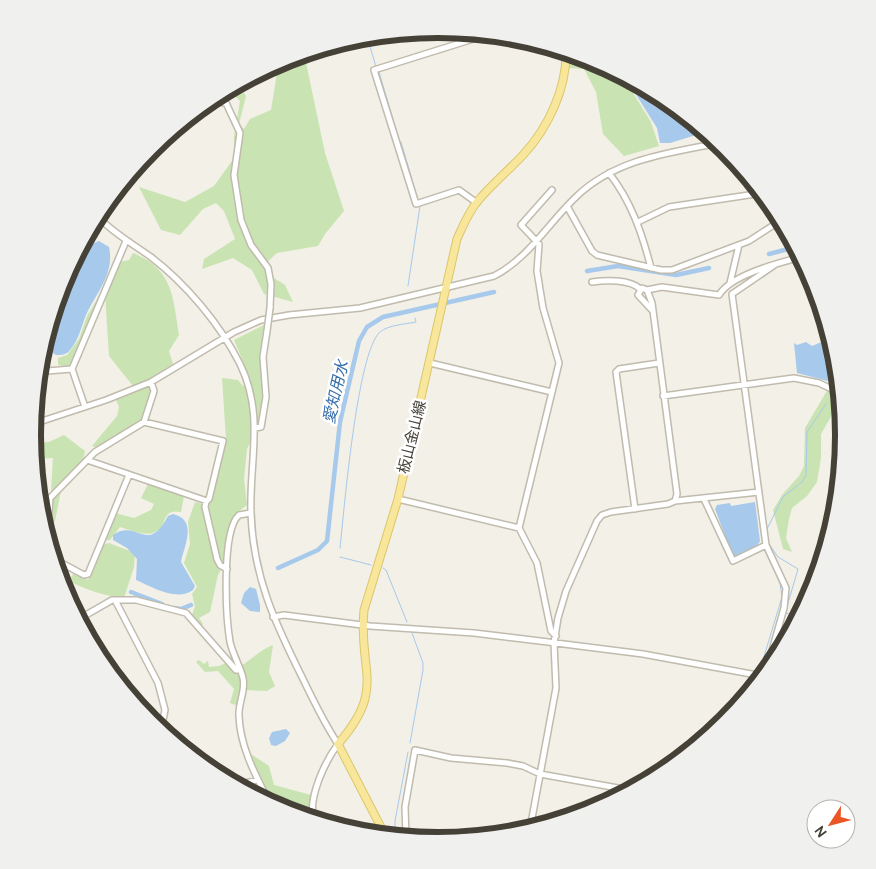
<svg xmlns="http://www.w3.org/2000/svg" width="876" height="869" font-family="Cabin,'Noto Sans JP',sans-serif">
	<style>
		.green { fill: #c9e4b2 }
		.water { fill: #a7c9ec }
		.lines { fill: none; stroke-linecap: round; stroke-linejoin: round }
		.stream { stroke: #a7c9ec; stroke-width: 1 }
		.canal { stroke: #a7c9ec; stroke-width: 4.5 }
		.minor-casing { stroke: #c0bbad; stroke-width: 8 }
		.major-casing { stroke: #dcc56c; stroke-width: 9 }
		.minor { stroke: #fff; stroke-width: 5 }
		.major { stroke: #f8e69b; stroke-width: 7 }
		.minor-bridge-casing { stroke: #c0bbad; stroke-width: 8; stroke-linecap: butt }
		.minor-bridge { stroke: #fff; stroke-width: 5 }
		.labels { text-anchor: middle; stroke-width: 5; stroke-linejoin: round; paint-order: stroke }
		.street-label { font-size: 15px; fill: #454137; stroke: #fff }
		.water-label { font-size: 16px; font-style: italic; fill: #366eaa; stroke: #fff }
		.rim { fill: none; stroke: #454137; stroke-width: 6 }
	</style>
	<rect width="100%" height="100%" fill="#f2f0e7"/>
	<path class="green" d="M 569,52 L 594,60 L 622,75 L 651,122 L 659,146 L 624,156 L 603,134 L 596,92 L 584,69 L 569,68 Z
		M 304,53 L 325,153 L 344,211 L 325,234 L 318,246 L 277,253 L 263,266 L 266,273 L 285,285 L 293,302 L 264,294 L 252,270 L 233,258 L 202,269 L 204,259 L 235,239 L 224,211 L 216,203 L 203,209 L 180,235 L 161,230 L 139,187 L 185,202 L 214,186 L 234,158 L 234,137 L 240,101 L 228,89 L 238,84 L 246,96 L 239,124 L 244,129 L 250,119 L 271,110 L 277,73 L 271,66 Z
		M 94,221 L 101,231 L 77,263 L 66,275 Z
		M 133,253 C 173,269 173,297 179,335 L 169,351 L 173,364 L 144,382 L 133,386 L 109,356 L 105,294 L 102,293 L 77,356 L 68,367 L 58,365 L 58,358 L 67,355 L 79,339 L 87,316 L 110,278 L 114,263 L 129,260 Z
		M 264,325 L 260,353 L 264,398 L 260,421 L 247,449 L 244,479 L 247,505 L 233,516 L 227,535 L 225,563 L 218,575 L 210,612 L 199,618 L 203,624 L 200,627 C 193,620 190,616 195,607 L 192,594 L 197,587 L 184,563 L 190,544 L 188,522 L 195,502 L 208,505 L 226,440 L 222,378 L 238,380 L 243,386 L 251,380 L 234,340 Z
		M 150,386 L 153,390 L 144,418 L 99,448 L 92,446 L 117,416 L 119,407 L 116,400 Z
		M 828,389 L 840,393 L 840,401 L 821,434 L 821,458 L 817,482 L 807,496 L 792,508 L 789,519 L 786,538 L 792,552 L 783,549 L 773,510 L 782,495 L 799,476 L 804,466 L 805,428 Z
		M 64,435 L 85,451 L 81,470 L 61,491 L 55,521 L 46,532 L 39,503 L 43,505 L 51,492 L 53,458 L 35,459 L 33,443 L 49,442 Z
		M 148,484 L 184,496 L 181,512 C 160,508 169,526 155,532 C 146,537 129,530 120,527 L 110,540 L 102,540 L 115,513 L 134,518 L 151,510 L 154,504 L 141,498 Z
		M 109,543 L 135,553 L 134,567 L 124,598 C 104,596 87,590 69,581 L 73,574 L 88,580 L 102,545 Z
		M 273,645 L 269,672 L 275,686 L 267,691 L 245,690 L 238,706 L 230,703 L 234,689 L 218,671 L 205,672 L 196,662 L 199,660 L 204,664 L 208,661 L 209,667 L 219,666 L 226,663 L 237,668 C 250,662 259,650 273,645 Z
		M 251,754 L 269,766 L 274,785 L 311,795 L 310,817 L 282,809 L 240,787 L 255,786 L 261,781 Z"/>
	<path class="water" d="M 625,77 L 664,97 L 706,132 L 670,143 L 660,143 L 657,128 Z
		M 99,241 L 109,247 C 115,274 96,293 86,315 C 81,327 79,340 70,350 C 66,355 61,355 56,355 L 43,346 L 63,279 L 94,243 Z
		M 831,338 L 836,356 L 839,384 L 797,373 L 794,343 L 797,345 L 806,342 L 812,346 Z
		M 755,502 L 760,541 L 757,546 L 733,557 L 715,509 L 717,505 L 730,503 L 731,506 Z
		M 173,514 C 199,520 183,548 181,562 L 195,586 L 193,590 C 177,602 152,587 136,580 L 137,559 L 127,548 L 113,540 L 113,535 C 137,518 147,556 168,516 Z
		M 250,587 L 256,589 L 260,605 L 260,612 L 250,611 L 241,603 L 244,593 Z
		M 286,729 L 290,733 L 285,741 L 276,746 L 271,745 L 269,738 L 272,732 Z"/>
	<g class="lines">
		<path class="stream" d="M 367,36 L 376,67
			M 379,72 L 398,136
			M 401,142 L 418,200
			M 408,286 L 420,206
			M 766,531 L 783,497 L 802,482 L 806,475 L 807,432 L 826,404
			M 769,544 L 778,557 L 798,569 L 786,610 L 786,613 L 798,617
			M 340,548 C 344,511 357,352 380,332 C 388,325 406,324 416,322 L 415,318
			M 340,557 L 371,565
			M 383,568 L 386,570 L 407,622
			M 759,673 L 782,597 L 780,583 L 765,551
			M 756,683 L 758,677
			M 410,743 L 423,670 L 423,663 L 412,633
			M 395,836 L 395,821 L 408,752"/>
		<path class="canal" d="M 769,254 L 796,247
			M 587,271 L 618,266 L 676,275 L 709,268
			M 278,568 L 318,550 L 327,541 L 340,422 L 359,341 L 367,327 L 383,317 L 494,292
			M 131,592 L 162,604
			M 174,608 L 181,609 L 191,605"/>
		<g class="minor-casing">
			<path id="minor" d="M 198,109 L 219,102 L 226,103 L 240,133 L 234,175 L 241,220 L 251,245 L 268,268 L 271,284 L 270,308
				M 609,173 C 631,201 642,233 651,268
				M 552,190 L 521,225 L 539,244 L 537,271 L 543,308 L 559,363 L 519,528 L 537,563 L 551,631 L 556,636
				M 477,203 L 459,190 L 416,204 L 374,70 L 489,34
				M 567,206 L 592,251 L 597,255 L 661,270 L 672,270 L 749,241 L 780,221
				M 776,211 L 782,222
				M 97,216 C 113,233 133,244 151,257 C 186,284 220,324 240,364 C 265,415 249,461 251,513 C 253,576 275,623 302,677 C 313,700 324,723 338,744 C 325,762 309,795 313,818
				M 638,222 L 669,207 L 762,193
				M 81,245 L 101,219
				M 592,282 C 605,280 630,279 640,289
				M 730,283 L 739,245
				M 647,290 L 662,287 L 719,295 C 731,275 778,263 801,257
				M 652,310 L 638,295 L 642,288 L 647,290 L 652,303 L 677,494 L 675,501
				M 430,363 L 552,392
				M 38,374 L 47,371 L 72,369
				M 663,396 L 794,378 L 819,383 L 840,393
				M 85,407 L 72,369 L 126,241
				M 144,422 L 223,441 L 209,499 L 206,501 L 205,507 L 217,559 L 220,565 L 227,569
				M 33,424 L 106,400 L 151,382 L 234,332 L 261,320 L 289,315 L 360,308 L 494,276 C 528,259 550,221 577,196 C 616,159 668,153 719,143
				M 255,428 L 261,427 L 266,397 L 263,357 L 267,331
				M 87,460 L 207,501
				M 398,499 L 519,528
				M 704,499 L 733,561 L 766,545
				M 635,509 L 616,372 L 619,369 L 659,363
				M 251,513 L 239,515 C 221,531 226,618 230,642 C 233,655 240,666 243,678 C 246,691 238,703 239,716 C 240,747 256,776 269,802
				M 47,536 L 50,498 L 95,452 L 144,422 L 154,391 L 151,382
				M 54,559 L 84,575 L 88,574 L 129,475
				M 115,600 L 158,683 L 165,710 L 161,730
				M 273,617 L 284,615 L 370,626 L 474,633 L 548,642 L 643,654 L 762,676
				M 79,619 L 112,600 L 136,600 L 186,613 L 236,670 L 240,670
				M 766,672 L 784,608 L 786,588 L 766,545 L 732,294 L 776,264
				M 237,785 L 257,780
				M 530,829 L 556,688 L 554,643 L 558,618 L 566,591 L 597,521 L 602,515 L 611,512 L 668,504 L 675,501 L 759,492
				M 406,837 L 405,807 L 415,750 L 451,758 L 507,763 L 523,766 L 540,774 L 629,790"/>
		</g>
		<g class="major-casing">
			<path id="major" d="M 385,835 L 338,744 C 387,688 358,672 364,610 L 398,499 L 457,239 C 463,226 468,213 477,202 C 491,185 508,171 523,155 C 548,128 567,88 566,51"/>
		</g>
		<use href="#minor" class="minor"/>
		<use href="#major" class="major"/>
		<g class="minor-bridge-casing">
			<path id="minor-bridge" d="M 267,331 L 270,308"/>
		</g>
		<use href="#minor-bridge" class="minor-bridge"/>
	</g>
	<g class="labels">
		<g class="street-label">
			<text transform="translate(412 437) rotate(-76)" y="5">板山金山線</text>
		</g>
		<g class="water-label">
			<text transform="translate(335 392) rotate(-77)" y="6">愛知用水</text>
		</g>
	</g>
	<path d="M0 0H876V869H0ZM41 435a397 397 0 1 1 794 0a397 397 0 1 1-794 0Z" fill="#f0f0ef" fill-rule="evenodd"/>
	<path class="rim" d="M41 435a397 397 0 1 1 794 0a397 397 0 1 1-794 0Z"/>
	<g transform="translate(831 824) rotate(234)"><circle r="24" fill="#ffffff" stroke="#b5b3af"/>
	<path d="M0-4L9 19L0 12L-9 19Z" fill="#ec5524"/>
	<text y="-8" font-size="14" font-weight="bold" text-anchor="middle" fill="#454137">N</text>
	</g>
</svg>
